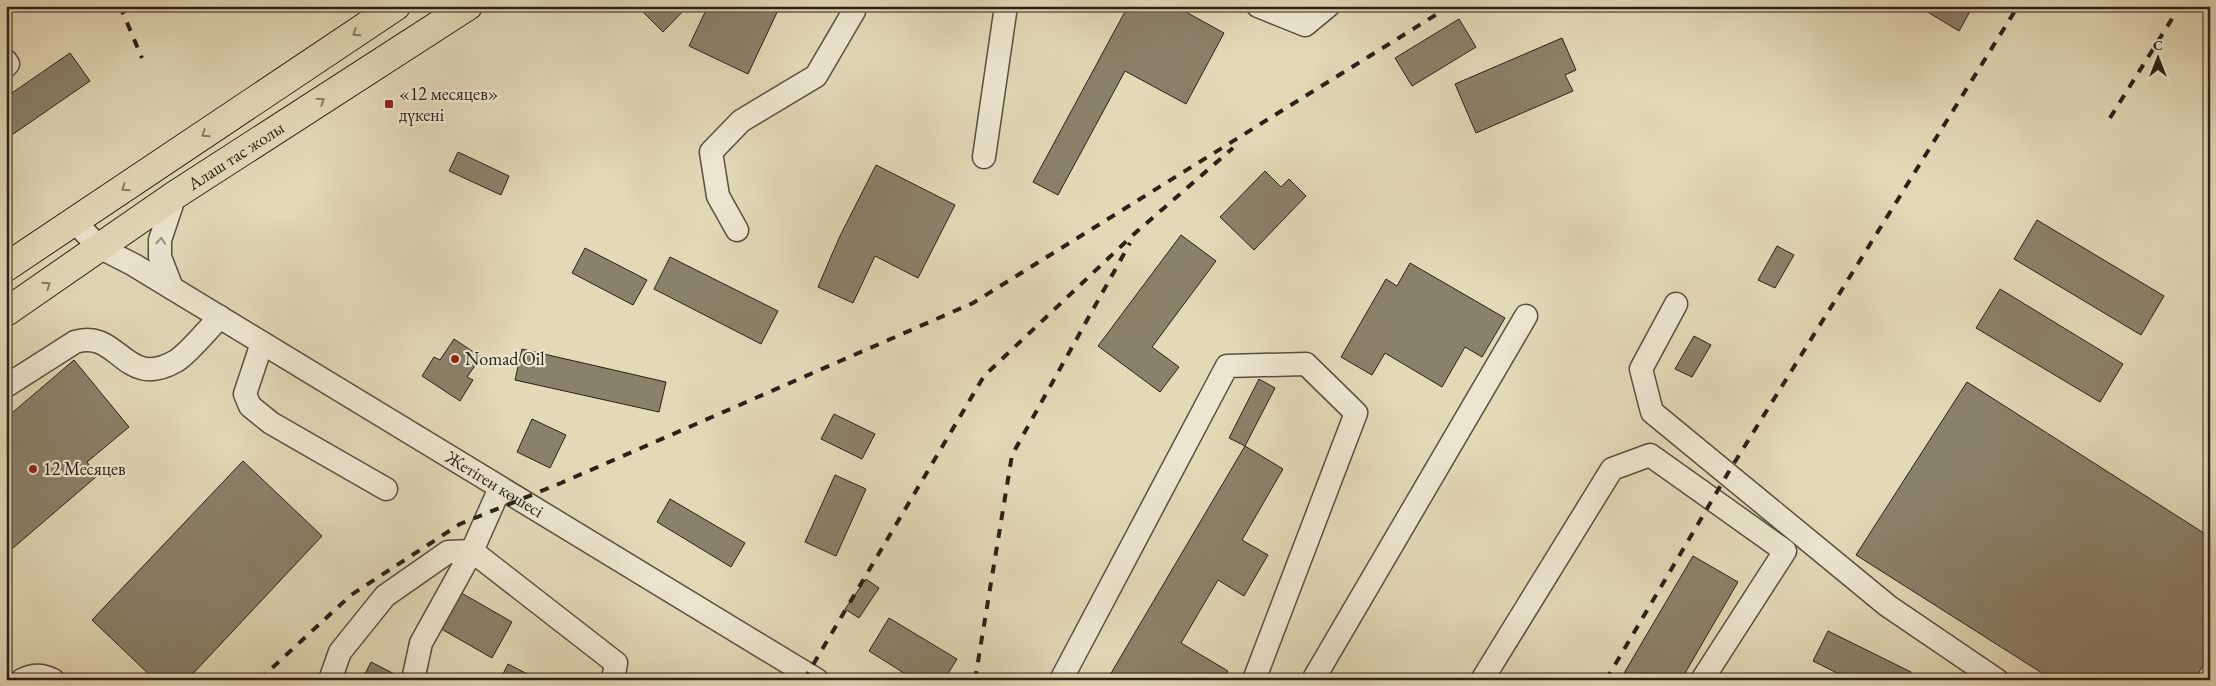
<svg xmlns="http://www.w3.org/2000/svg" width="2216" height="686" font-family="'EB Garamond',serif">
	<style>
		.building { fill: #8a816a; stroke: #2a2117 }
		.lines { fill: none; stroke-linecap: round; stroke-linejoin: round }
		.minor-casing { stroke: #584f3f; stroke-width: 25 }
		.major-casing { stroke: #2a2117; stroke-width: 30 }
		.minor { stroke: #ece6d0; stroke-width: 22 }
		.major { stroke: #e2d9b7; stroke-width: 28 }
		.rail { stroke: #2a2117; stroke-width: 4; stroke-dasharray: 9 9; stroke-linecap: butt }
		.oneway { stroke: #867d67 }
		.oneway2 { stroke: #958d7d }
		.poi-dot { fill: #8f2418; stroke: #ece6d0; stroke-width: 2 }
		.labels { text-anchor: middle; stroke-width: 4.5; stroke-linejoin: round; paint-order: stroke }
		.poi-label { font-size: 18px; fill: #2a2117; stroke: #ece6d0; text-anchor: start }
		.street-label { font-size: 18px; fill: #2a2117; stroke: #ece6d0 }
	</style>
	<rect width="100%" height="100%" fill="#e2d9b7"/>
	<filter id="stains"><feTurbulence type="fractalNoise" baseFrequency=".004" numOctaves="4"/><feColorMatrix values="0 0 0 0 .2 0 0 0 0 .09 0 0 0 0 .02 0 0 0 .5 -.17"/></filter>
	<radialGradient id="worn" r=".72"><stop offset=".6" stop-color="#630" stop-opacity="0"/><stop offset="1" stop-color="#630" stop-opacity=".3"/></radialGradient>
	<path class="building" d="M 637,6 L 688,6 L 663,32 Z
		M 708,6 L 780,6 L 748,74 L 689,46 Z
		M 1128,6 L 1175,6 L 1224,33 L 1186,104 L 1125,71 L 1058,195 L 1033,182 Z
		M 1921,6 L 1973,6 L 1959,31 L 1921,8 Z
		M 1459,19 L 1476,47 L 1412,86 L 1395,58 Z
		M 1562,38 L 1576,70 L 1565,75 L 1573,91 L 1476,133 L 1455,84 Z
		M 70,53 L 90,81 L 6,139 L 6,97 Z
		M 458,152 L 509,176 L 501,195 L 449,171 Z
		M 876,165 L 955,205 L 918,278 L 875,256 L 853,303 L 818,287 L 839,238 Z
		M 1265,171 L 1281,187 L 1289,179 L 1306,196 L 1254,250 L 1220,217 Z
		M 2037,220 L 2164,296 L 2141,335 L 2014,259 Z
		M 1181,235 L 1216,261 L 1152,347 L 1179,367 L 1160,392 L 1098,346 Z
		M 1777,246 L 1794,255 L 1775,288 L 1758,280 Z
		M 585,248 L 647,280 L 633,305 L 572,273 Z
		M 670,257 L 778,311 L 761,344 L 654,289 Z
		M 1410,263 L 1505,318 L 1482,357 L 1465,347 L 1442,387 L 1385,353 L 1372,375 L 1341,357 L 1386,279 L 1397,286 Z
		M 2000,289 L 2123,364 L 2100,402 L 1976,328 Z
		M 1694,336 L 1711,345 L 1692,377 L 1675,369 Z
		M 454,339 L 481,357 L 467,377 L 473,380 L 460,401 L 422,376 L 434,357 L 440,360 Z
		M 522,349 L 666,382 L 659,412 L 515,380 Z
		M 74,360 L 129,427 L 87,462 L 97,476 L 6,554 L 6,418 Z
		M 1259,379 L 1275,388 L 1245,446 L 1229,438 Z
		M 1967,382 L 2210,537 L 2210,655 L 2194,680 L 2053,680 L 1856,555 Z
		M 834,414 L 875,434 L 862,459 L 821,439 Z
		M 532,419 L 566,435 L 550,468 L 517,452 Z
		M 1245,446 L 1283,469 L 1242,540 L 1268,555 L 1244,596 L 1218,580 L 1181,643 L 1228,671 L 1223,680 L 1107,680 Z
		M 243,461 L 322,536 L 187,680 L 155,680 L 92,620 Z
		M 835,475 L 866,489 L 836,556 L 805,542 Z
		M 670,499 L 745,543 L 731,567 L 657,522 Z
		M 1693,556 L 1738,582 L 1681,680 L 1620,680 Z
		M 866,579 L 879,588 L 859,618 L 845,609 Z
		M 458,591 L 512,622 L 492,658 L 438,627 Z
		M 889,618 L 957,659 L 944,680 L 915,680 L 869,651 Z
		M 1828,631 L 1911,672 L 1907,680 L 1851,680 L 1813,661 Z
		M 371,662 L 406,680 L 362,680 Z
		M 508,664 L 539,680 L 500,680 Z"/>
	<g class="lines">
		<g class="minor-casing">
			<g id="minor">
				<path d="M 1258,6 L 1305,25 L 1328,6"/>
				<path d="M 6,61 L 8,64 L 6,66"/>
				<path d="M 984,157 L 1006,6"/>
				<path id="s1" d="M 75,222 L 99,247 L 134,265 L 817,680"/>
				<path d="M 737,230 L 718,196 L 711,152 L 741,121 L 816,76 L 854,11 L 855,6"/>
				<path d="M 172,288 L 160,257 L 160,240 L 175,195"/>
				<path d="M 1676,304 L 1641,369 L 1652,412 L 1888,606 L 1997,680"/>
				<path d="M 262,343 L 245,394 L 250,406 L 271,423 L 386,489"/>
				<path d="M 6,386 L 75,342 C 119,328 124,391 176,361 C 189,353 208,329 220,317"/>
				<path d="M 500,488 L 472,551 L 616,663 L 613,680"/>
				<path d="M 22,680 C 33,674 42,674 53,680"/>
				<path d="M 330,680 L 340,652 L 385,596 L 448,552 L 472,551 L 421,643 L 413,680"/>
				<path d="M 1061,680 L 1227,366 L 1306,364 L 1356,413 L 1254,680"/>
				<path d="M 1313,680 L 1526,316"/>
				<path d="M 1482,680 L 1612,469 L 1650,455 L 1785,551 L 1702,680"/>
			</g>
		</g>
		<g class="major-casing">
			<g id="major">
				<path d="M 6,267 L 396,6"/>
				<path id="s2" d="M 6,312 L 175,195 L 468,6"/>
			</g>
		</g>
		<use href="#minor" class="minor"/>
		<use href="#major" class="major"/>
		<path class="rail" d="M 120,6 L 142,58
			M 2110,118 L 2180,6
			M 259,680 L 351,595 L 460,524 L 561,483 L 973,303 L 1450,6
			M 804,680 L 984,376 L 1134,234 L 1233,148
			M 975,680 L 1012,455 L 1130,243
			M 1606,680 L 1728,473 L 2018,6"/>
	</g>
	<defs><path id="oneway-chevron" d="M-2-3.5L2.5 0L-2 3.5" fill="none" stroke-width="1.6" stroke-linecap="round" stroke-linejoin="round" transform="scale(1.25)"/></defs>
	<g class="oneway">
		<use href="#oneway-chevron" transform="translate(356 33) rotate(147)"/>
		<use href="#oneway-chevron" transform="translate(321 101) rotate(-33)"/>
		<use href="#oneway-chevron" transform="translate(205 134) rotate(146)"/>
		<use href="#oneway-chevron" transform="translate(125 188) rotate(146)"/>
		<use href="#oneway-chevron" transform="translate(47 285) rotate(-35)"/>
	</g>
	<use class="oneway2" href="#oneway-chevron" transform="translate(161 241) rotate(-86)"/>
	<g class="poi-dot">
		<rect x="384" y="99" width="10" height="10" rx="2.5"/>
		<circle cx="455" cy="359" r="5"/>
		<circle cx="33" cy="469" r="5"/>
	</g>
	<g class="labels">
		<g class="poi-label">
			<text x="399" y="100">«12 месяцев»<tspan x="399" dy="21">дүкені</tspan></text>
			<text x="465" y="365">Nomad Oil</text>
			<text x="43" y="475">12 Месяцев</text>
		</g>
		<g class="street-label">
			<text dy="6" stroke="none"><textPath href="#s2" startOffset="278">Алаш тас жолы</textPath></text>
			<text dy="6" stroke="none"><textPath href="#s1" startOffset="496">Жетіген көшесі</textPath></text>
		</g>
	</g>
	<rect width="2216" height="686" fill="none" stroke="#e2d9b7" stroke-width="25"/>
	<rect x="8" y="8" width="2201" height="671" fill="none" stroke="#2a2117" stroke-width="2.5"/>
	<rect x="12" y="12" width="2191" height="661" fill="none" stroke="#2a2117"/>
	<g transform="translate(2158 58)" stroke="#ece6d0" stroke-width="4" paint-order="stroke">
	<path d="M0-4L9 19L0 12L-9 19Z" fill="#2a2117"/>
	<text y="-8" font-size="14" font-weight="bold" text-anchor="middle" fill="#2a2117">С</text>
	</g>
	<rect width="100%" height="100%" filter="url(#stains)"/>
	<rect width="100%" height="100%" fill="url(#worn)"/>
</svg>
